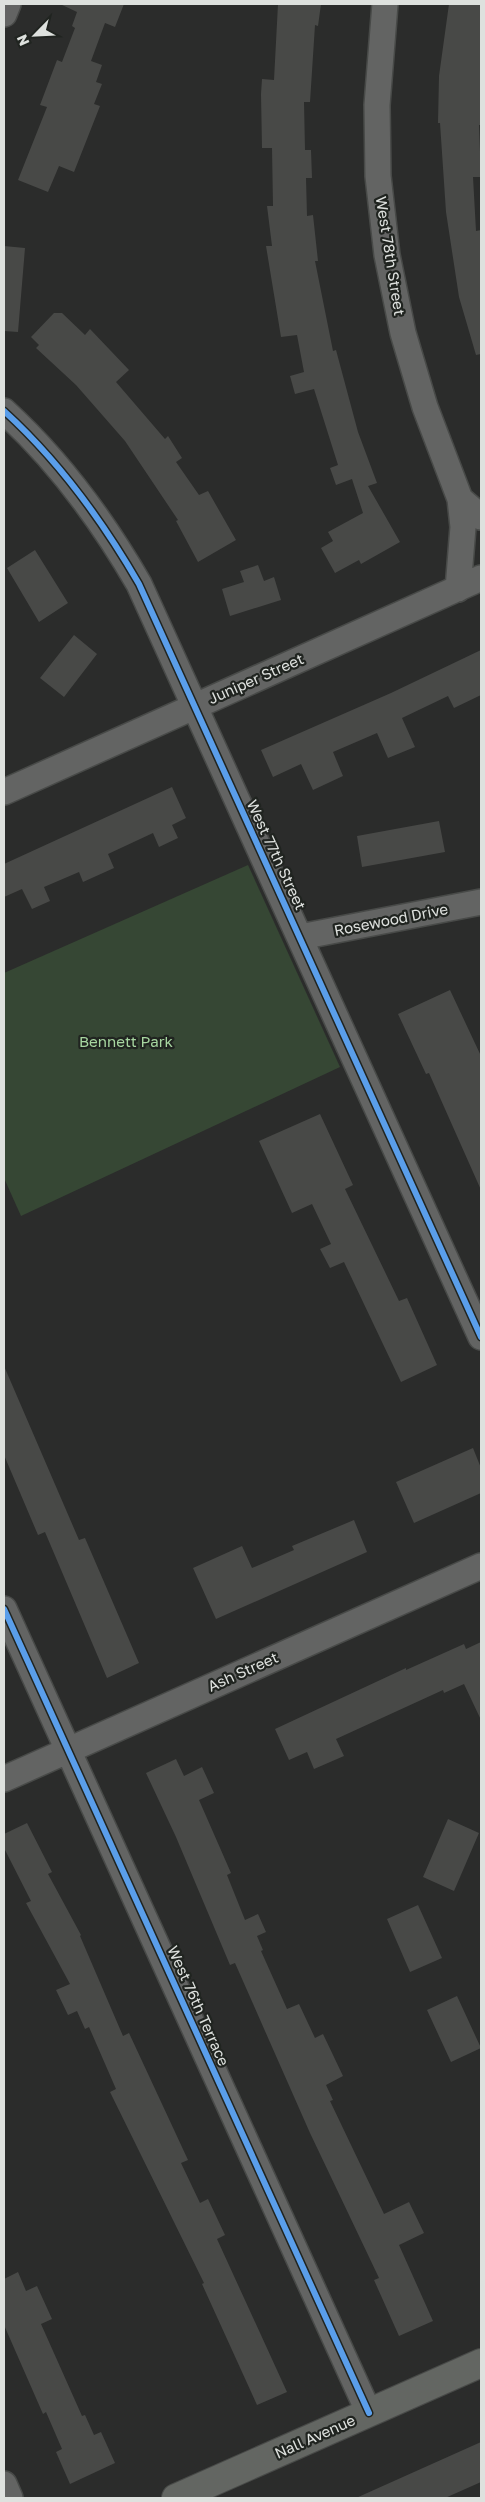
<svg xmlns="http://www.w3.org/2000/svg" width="485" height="2502" font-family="'Golos Text',sans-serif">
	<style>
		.green { fill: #364734 }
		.building { fill: #484947 }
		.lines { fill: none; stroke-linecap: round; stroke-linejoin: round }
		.minor-casing { stroke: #484a48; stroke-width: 28 }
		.secondary-casing { stroke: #484a48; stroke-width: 30 }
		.minor { stroke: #636463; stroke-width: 25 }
		.secondary { stroke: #636662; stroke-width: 28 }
		.cycleway-casing { stroke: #202420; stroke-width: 9 }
		.cycleway { stroke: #5a9eea; stroke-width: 6 }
		.labels { text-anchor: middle; stroke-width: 4.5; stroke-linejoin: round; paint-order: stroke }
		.street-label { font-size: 15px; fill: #dee1de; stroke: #202420 }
		.park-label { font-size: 15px; fill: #a7d6a0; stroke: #202420 }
	</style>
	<rect width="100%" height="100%" fill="#2b2c2b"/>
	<path class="green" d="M 248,865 L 340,1067 L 21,1216 L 4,1178 L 4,973 Z"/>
	<path class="building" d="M 60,4 L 124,4 L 115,27 L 105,23 L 91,61 L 102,65 L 96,82 L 102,84 L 94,104 L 100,106 L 74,172 L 59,166 L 48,192 L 18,180 L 47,107 L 40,105 L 57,60 L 62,62 L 75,28 L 72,26 L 77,12 Z
		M 278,4 L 321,4 L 318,26 L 315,25 L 310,102 L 304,102 L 305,150 L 311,150 L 312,178 L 306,178 L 307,216 L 313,215 L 318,261 L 315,261 L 333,351 L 336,350 L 358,432 L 377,483 L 368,486 L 400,542 L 361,564 L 359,560 L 335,573 L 321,548 L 333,541 L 328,532 L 363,513 L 352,479 L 336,485 L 330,468 L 338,465 L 314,389 L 295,394 L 290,376 L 304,372 L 297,335 L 281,337 L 266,246 L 272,246 L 267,206 L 273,206 L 272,148 L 262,148 L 261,94 L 262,79 L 274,80 Z
		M 449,4 L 481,4 L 481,125 L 479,125 L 481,177 L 473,177 L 476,231 L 481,230 L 481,354 L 476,355 L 459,297 L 446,212 L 440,123 L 438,123 L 439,76 Z
		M 4,246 L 25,248 L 18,332 L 4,331 Z
		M 54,313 L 62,313 L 85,335 L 90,329 L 129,370 L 116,382 L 165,439 L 168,436 L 182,458 L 176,462 L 199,495 L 208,491 L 236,540 L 198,562 L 176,521 L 178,520 L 125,441 L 76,385 L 36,348 L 39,345 L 31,337 Z
		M 35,550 L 68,603 L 39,622 L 7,568 Z
		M 258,565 L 264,581 L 274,577 L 281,600 L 230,616 L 222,589 L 244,582 L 240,571 Z
		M 74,635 L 97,654 L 64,697 L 40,678 Z
		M 481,650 L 481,695 L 454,708 L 448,696 L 402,718 L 415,747 L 388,758 L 377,733 L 333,752 L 343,776 L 313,790 L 301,764 L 273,777 L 261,750 L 391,693 Z
		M 172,787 L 186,818 L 172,825 L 178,838 L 159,847 L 153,833 L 108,854 L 114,868 L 83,882 L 79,872 L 44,887 L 50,901 L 32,909 L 22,889 L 4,897 L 4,864 Z
		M 439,821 L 445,852 L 362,867 L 357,836 Z
		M 450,990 L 481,1056 L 481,1190 L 429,1073 L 426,1074 L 398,1014 Z
		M 320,1114 L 353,1185 L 345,1189 L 399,1301 L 407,1298 L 437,1365 L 401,1382 L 344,1262 L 330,1268 L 320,1249 L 331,1244 L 312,1204 L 292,1213 L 259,1141 Z
		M 4,1366 L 79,1540 L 85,1538 L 139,1663 L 107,1678 L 45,1532 L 38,1535 L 4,1455 Z
		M 473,1448 L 481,1468 L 481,1493 L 414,1523 L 396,1482 Z
		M 354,1520 L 367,1552 L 216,1619 L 193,1568 L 242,1546 L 252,1568 L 294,1550 L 292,1546 Z
		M 481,1642 L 481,1720 L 464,1684 L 444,1693 L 443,1690 L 336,1739 L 344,1756 L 314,1769 L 307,1752 L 289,1760 L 275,1729 L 406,1668 L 406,1670 L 464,1644 L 466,1649 Z
		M 176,1759 L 184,1776 L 202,1767 L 214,1793 L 199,1800 L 231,1873 L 227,1875 L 245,1920 L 258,1914 L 266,1932 L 257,1936 L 263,1950 L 261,1951 L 287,2009 L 299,2004 L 315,2038 L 323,2034 L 343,2076 L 326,2085 L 333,2100 L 330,2101 L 384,2214 L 409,2202 L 424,2233 L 399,2245 L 433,2321 L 399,2336 L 374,2280 L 379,2278 L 310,2133 L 235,1963 L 230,1965 L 176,1837 L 146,1773 Z
		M 448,1819 L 479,1833 L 454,1891 L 423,1877 Z
		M 27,1823 L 52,1872 L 48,1874 L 81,1935 L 80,1936 L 123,2036 L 129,2033 L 188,2160 L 181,2163 L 200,2203 L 208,2199 L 225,2235 L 217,2239 L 287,2392 L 257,2405 L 202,2284 L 204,2283 L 110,2092 L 116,2089 L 89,2027 L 85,2029 L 77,2011 L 68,2015 L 56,1990 L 70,1984 L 26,1903 L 31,1901 L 4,1848 L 4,1834 Z
		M 418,1905 L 442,1958 L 410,1972 L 387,1919 Z
		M 457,1996 L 481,2048 L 451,2062 L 427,2010 Z
		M 18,2272 L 26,2291 L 37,2286 L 52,2319 L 41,2324 L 82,2416 L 85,2415 L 94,2435 L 101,2432 L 115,2463 L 70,2484 L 56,2452 L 62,2449 L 46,2412 L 43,2414 L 4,2325 L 4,2279 Z
		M 481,2442 L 481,2482 L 445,2498 L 356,2498 Z"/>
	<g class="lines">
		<g class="minor-casing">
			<path id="minor" d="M 385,4 L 377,105 L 378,176 L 387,255 L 403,333 L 425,407 L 460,499 L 463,527 L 458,589
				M 4,14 L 8,4
				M 4,411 C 59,461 102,520 139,584 L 481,1337
				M 460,499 L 481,517
				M 4,792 L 481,578
				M 300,937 L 481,902
				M 4,1609 L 369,2413
				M 4,1779 L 481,1566
				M 4,2484 L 10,2498"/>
		</g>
		<g class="secondary-casing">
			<path id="secondary" d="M 176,2498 L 481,2363"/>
		</g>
		<use href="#minor" class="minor"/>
		<use href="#secondary" class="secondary"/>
		<g class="cycleway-casing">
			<path id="cycleway" d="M 4,411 C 59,461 102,520 139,584 L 481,1337
				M 4,1609 L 369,2413"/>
		</g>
		<use href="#cycleway" class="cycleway"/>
	</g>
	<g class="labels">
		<g class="street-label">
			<text transform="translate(390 256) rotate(81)" y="5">West 78th Street</text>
			<text transform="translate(256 679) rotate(-24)" y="5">Juniper Street</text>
			<text transform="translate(276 855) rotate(65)" y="5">West 77th Street</text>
			<text transform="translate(391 920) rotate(-11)" y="5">Rosewood Drive</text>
			<text transform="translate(243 1672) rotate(-24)" y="5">Ash Street</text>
			<text transform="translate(198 2006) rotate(66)" y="5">West 76th Terrace</text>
			<text transform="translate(315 2437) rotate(-24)" y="5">Nall Avenue</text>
		</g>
		<g class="park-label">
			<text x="126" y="1047">Bennett Park</text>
		</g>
	</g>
	<rect width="485" height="2502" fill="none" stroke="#dee1de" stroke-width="10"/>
	<g transform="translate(35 35) rotate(246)" stroke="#202420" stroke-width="4" paint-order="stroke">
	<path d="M0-4L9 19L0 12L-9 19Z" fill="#dee1de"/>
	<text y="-8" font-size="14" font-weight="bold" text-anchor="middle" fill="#dee1de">N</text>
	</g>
</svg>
